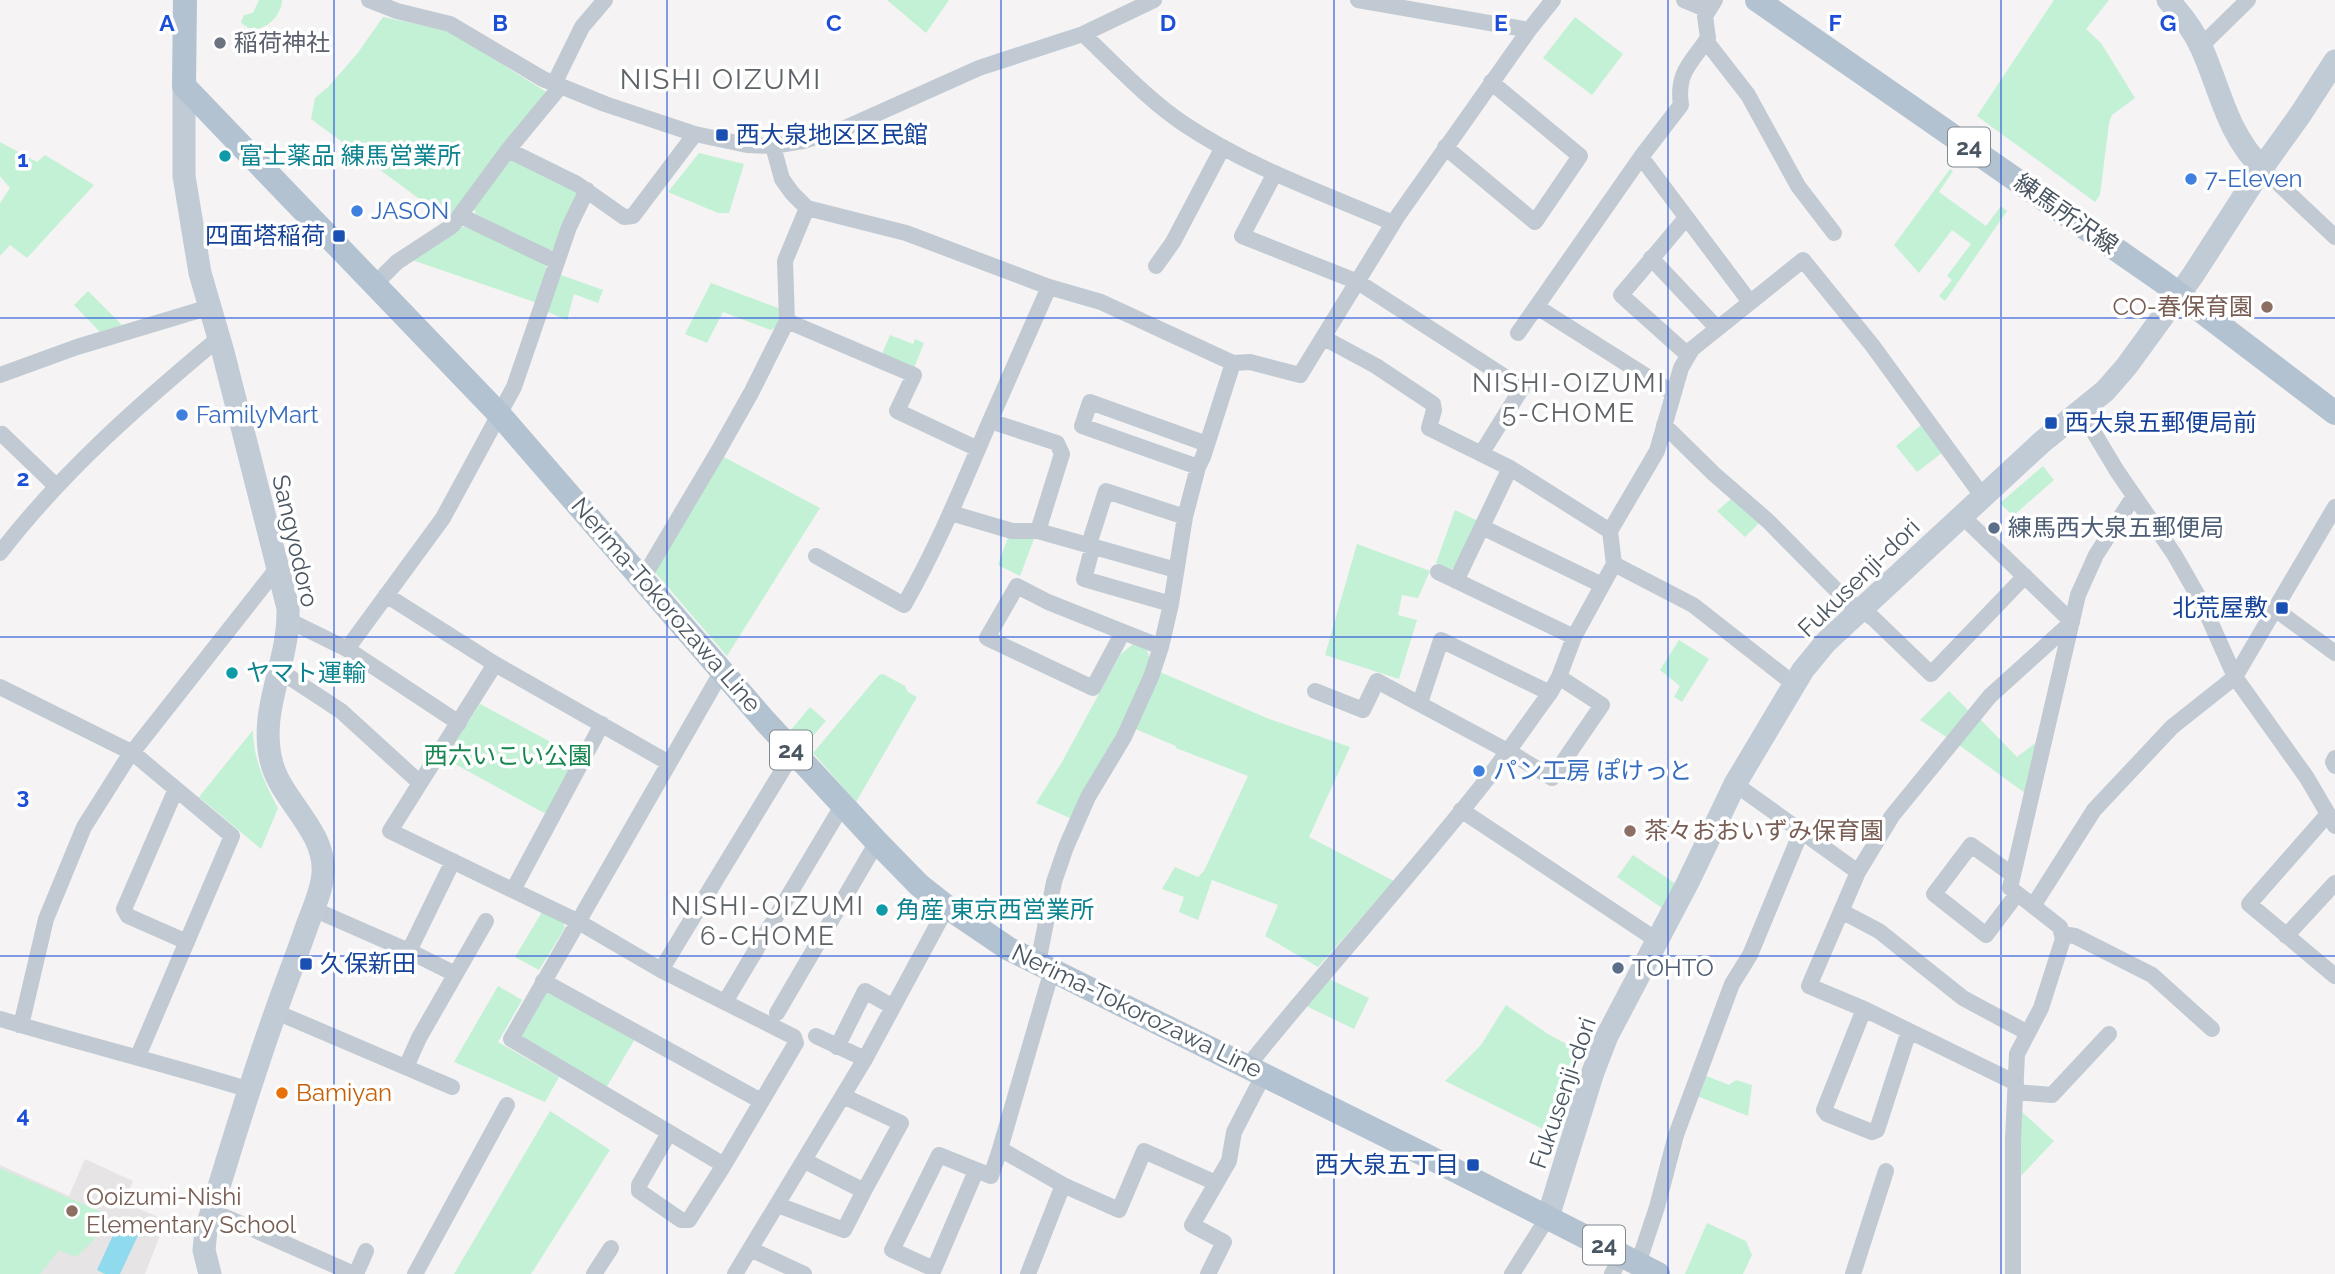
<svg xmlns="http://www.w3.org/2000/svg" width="2335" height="1274" font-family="Raleway,'Noto Sans JP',sans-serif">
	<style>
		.education { fill: #e6e4e5 }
		.green { fill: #c3f1d5 }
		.water { fill: #90daee }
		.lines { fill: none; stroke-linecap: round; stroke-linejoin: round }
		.street { stroke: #c1cad2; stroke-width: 16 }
		.secondary { stroke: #c1cbd6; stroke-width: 23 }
		.primary { stroke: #b3c2d1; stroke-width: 24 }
		.grid { fill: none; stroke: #1d4ed8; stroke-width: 2; stroke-opacity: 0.55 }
		.worship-dot { fill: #6b7280; stroke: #fff; stroke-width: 2.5 }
		.transit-dot { fill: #1a4fb4; stroke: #fff; stroke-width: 2.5 }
		.culture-dot { fill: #0f9aa8; stroke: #fff; stroke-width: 2.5 }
		.shop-dot { fill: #3f7fe0; stroke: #fff; stroke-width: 2.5 }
		.education-dot { fill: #8d6e63; stroke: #fff; stroke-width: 2.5 }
		.service-dot { fill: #5c6f8a; stroke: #fff; stroke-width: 2.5 }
		.food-dot { fill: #e8710a; stroke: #fff; stroke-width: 2.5 }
		.labels { text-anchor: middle; stroke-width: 7; stroke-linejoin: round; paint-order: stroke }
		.shield { fill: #fff; stroke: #808990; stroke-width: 2 }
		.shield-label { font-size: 23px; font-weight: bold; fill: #4a5661 }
		.worship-label { font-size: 24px; fill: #5b616d; stroke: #fff; text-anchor: start }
		.transit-label { font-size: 24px; fill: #164399; stroke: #fff; text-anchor: start }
		.culture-label { font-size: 24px; fill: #0d838f; stroke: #fff; text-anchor: start }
		.shop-label { font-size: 24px; fill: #366cbe; stroke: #fff; text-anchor: start }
		.street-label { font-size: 24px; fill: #4a5661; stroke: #fff }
		.education-label { font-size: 24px; fill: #785e54; stroke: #fff; text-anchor: start }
		.service-label { font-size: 24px; fill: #4e5e75; stroke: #fff; text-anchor: start }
		.park-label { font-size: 24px; fill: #17864f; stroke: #fff }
		.food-label { font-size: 24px; fill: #c56008; stroke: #fff; text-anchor: start }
		.neighbourhood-label { font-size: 26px; letter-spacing: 2px; fill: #5f6368; stroke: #fff }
		.quarter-label { font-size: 28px; letter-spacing: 2px; fill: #5f6368; stroke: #fff }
		.grid-label { font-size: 23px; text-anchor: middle; font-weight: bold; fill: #1d4ed8; stroke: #fff; stroke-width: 7; stroke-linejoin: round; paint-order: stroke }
	</style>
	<rect width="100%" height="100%" fill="#f5f3f3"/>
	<path class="education" d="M 85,1159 L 133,1181 L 124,1203 L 166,1220 L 145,1274 L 0,1274 L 0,1165 L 69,1196 Z"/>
	<path class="green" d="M 259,0 L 282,0 C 282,19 256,40 241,22 L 244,15 L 253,13 Z
		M 887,0 L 949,0 L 926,33 Z
		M 2054,0 L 2109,0 L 2086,29 L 2101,43 L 2135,98 L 2112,115 L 2109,123 L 2100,195 L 2095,202 L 1977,116 Z
		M 383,17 L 447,30 L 548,93 L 448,220 L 311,119 L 315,98 L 328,87 L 357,54 Z
		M 1575,17 L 1623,54 L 1592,95 L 1543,58 Z
		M 0,142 L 37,162 L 45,155 L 94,185 L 27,258 L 10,245 L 0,256 L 0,203 L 10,188 L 0,176 Z
		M 699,153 L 744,164 L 729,213 L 718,213 L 668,192 Z
		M 512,160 L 574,190 L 577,196 L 555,248 L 549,251 L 476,214 L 473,207 L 505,161 Z
		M 1950,169 L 1953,171 L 1939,192 L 1986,226 L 2001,206 L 2007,211 L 1945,301 L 1939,296 L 1952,280 L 1947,276 L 1971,244 L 1952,230 L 1919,273 L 1894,245 Z
		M 459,227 L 466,227 L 544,261 L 547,270 L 603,290 L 598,303 L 574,294 L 567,320 L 548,312 L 549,307 L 412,260 Z
		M 711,283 L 781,309 L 780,319 L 777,327 L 771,330 L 723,312 L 707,343 L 685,334 Z
		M 88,291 L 122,325 L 100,332 L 74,305 Z
		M 890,335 L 913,344 L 915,339 L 924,343 L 914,368 L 882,354 Z
		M 1921,425 L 1942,453 L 1917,472 L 1896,446 Z
		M 722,456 L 820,508 L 727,656 L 654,571 Z
		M 2043,466 L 2054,480 L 2013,516 L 2000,503 Z
		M 1731,499 L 1759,523 L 1745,537 L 1717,511 Z
		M 1455,510 L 1478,521 L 1457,567 L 1451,570 L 1436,563 Z
		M 1009,535 L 1034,539 L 1020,576 L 998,565 Z
		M 1357,544 L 1430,571 L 1418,598 L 1402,595 L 1398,615 L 1417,620 L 1399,679 L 1325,655 Z
		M 1679,640 L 1709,659 L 1682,702 L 1674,697 L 1680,686 L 1660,670 Z
		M 1133,644 L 1147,650 L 1151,663 L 1116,738 L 1072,819 L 1036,803 L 1062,762 L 1120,655 Z
		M 1160,672 L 1269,719 L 1350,747 L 1309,837 L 1394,881 L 1318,967 L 1265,936 L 1278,905 L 1212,880 L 1198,920 L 1179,912 L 1184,897 L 1162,889 L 1175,867 L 1198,877 L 1204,871 L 1248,776 L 1176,748 L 1176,746 L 1133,728 Z
		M 883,674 L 905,686 L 908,692 L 917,697 L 856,802 L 813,753 L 879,675 Z
		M 1949,691 L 1968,710 L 1948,738 L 1920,720 Z
		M 480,704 L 577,756 L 546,814 L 444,758 Z
		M 810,707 L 826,721 L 804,746 L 790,731 Z
		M 1980,719 L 2017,757 L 2038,741 L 2025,793 L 1959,745 Z
		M 253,730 C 253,759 265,784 278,808 L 261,849 L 199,797 Z
		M 1633,855 L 1676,884 L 1662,908 L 1617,877 Z
		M 542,912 L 563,922 L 565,928 L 539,970 L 515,957 Z
		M 1325,977 L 1369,998 L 1354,1029 L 1304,1005 Z
		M 498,986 L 522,1000 L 498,1042 L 559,1077 L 545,1102 L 454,1062 Z
		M 548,992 L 635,1039 L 606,1088 L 520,1038 L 542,994 Z
		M 1506,1005 L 1548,1034 L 1583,1053 L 1555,1135 L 1445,1081 L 1481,1045 Z
		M 1704,1075 L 1729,1085 L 1736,1080 L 1752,1085 L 1748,1116 L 1697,1096 Z
		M 550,1111 L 610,1150 L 531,1274 L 454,1274 Z
		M 2021,1111 L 2054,1141 L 2018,1179 Z
		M 0,1168 L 106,1214 L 92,1242 L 76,1257 L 59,1250 L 40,1274 L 0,1274 Z
		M 1707,1223 L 1746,1241 L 1752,1255 L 1743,1274 L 1685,1274 Z"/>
	<path class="water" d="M 120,1220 L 141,1229 L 120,1274 L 105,1274 L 97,1270 Z"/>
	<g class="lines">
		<path class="street" d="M 369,0 L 397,11 L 450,24 L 543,79 L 605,104 L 695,134 L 747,145 L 773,146 L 803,141 L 845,128 L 979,68 L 1083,34 L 1154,0
			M 1358,0 L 1529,30
			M 1684,0 L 1708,10
			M 1083,34 C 1116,65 1147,99 1184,124 C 1248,167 1323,193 1393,223
			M 1706,41 L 1748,95 L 1798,186 L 1834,233
			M 2201,46 L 2248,0
			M 554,84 L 582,27 L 605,0
			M 773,146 L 782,179 L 792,193 L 807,208 L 906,233 L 1049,287 L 1101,302 L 1233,363 L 1250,362 L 1300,375 L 1397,217 L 1529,30 L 1553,0
			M 1445,147 L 1535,222 L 1580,156 L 1491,82
			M 508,150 L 577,184 L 624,217 L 633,216 L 695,134
			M 1641,157 L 1750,302
			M 2262,168 L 2335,237
			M 1275,173 L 1242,236 L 1358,282 L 1522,388 L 1481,454
			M 461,216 L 557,262
			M 1686,218 L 1621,295 L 1688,355
			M 1651,258 L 1717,328
			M 1156,266 L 1173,242 L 1223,147
			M 375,284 L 397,262 L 452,226 L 508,150 L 560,87
			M 1049,287 L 990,421 L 1057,443 L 1062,454 L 1038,531 L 1176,570
			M 1537,307 L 1673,393
			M 787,321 L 914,375 L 897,411 L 978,449
			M 1518,333 L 1641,157 L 1681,105 C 1676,72 1692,62 1708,38 L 1705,16 L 1715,0
			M 1324,338 L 1376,366 L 1433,404 L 1434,410 L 1429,428 L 1510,468 L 1610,531
			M 0,375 L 77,347 L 210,307
			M 2081,411 L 2117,471 L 2174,554 L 2202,603 L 2235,677 L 2307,778 L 2335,826
			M 1664,425 L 1714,474 L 1768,521 L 1846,600 L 1873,618 L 1931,674 L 2025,576
			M 0,435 L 2,434 L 56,486
			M 1198,467 L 1082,426 L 1090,402 L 1207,444
			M 951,513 L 1012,531 L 1038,531
			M 1962,516 L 2072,622
			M 1482,527 L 1602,585
			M 0,553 C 63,471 140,404 219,338
			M 816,556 L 904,605 C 938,546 963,484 990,421
			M 1614,564 L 1693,605 L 1794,684
			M 1438,572 L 1574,637
			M 643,578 L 720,448 L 751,393 L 787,321 L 785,261 L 807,208
			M 1456,581 L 1510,468
			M 386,595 L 495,664 L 669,763
			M 1171,604 L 1084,579 L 1091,553 L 1091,538 L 1106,491 L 1185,517
			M 2275,609 L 2335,653
			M 288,620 L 347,649 L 459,723
			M 1123,632 L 1093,688 L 987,638 L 1017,586 L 1048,602 L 1161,647
			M 347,649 L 443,518 L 514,387 L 569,227 L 587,190
			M 495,664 L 390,831 L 577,921 L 661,970 L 794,1037 L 796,1043 L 724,1165 L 511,1039 L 722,671
			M 280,671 L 341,711 L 420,783
			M 0,687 L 133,753 L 232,836 L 138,1056
			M 1315,691 L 1363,710 L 1377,681 L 1513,754 L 1552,778 L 1602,705 L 1559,677
			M 1420,703 L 1441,640 L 1550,693
			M 2335,758 L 2333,762 L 2335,766
			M 1735,784 L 1858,872
			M 176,789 L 124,909 L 128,916 L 187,942
			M 1461,810 L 1658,941
			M 2328,814 L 2249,904 L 2335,976
			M 2013,875 L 1971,845 L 1934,894 L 1986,935 L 2017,894
			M 513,890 L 602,724
			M 2033,906 L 2094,810 L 2172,727 L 2235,677 L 2335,507
			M 313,909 L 409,951 L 455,974
			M 1841,911 L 1879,931 L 1963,998 L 2028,1033
			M 2062,934 L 2075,936 L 2152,975 L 2212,1029
			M 2286,936 L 2335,883
			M 409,951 L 453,861
			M 1038,963 L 1054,882 L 1066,847 L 1088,797 L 1124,737 L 1151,677 L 1161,647 L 1171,604 L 1185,517 L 1198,467 L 1203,457 L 1233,363
			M 661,970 L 793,753
			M 543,981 L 761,1101
			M 725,1002 L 842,806
			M 1864,1009 L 1824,1110 L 1827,1114 L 1872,1132 L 1877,1130 L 1909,1031
			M 276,1012 L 452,1087
			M 777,1013 L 877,842
			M 0,1019 C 83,1044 167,1064 250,1090
			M 19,1025 L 23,1017 L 46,919 L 84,827 L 127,759 L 279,566
			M 816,1036 L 865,1059
			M 837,1047 L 865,991 L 893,1007
			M 406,1067 L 419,1038 L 486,921
			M 1247,1067 C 1323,972 1405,883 1480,788 C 1505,757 1527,724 1550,693 L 1559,677 L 1574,637 L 1614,564 L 1610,531 L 1657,451 L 1681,368 L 1692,349 L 1803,260 L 1872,345 L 1983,497
			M 2016,1083 L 1864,1009 L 1809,986 L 1858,872 L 1892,816 L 1990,696 L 2072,622
			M 2015,1092 L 2052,1095 L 2109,1034
			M 843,1096 L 901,1123 L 864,1191
			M 669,1133 L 639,1185 L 639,1191 L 681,1220 L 689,1220 L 724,1165
			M 976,1171 L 934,1269 L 892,1250 L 939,1155 L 991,1176 L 1000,1149
			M 1063,1185 L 1119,1210 L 1144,1151 L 1216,1183
			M 778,1205 L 844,1230 L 864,1191 L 805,1161
			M 212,1211 L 354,1274
			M 750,1249 L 804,1274
			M 1638,1264 L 1657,1207 L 1676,1135 L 1732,984 L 1750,955 L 1801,832
			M 356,1274 L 366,1251
			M 415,1274 L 507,1105
			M 594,1274 L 611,1248
			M 735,1274 L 865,1059 L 947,907
			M 1028,1274 L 1063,1185 L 1000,1149 L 1052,970
			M 1208,1274 L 1224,1242 L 1192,1225 L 1229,1161 L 1234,1132 L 1264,1074
			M 1512,1274 L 1548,1217
			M 1612,1274 L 1622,1255
			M 1853,1274 L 1886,1171
			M 2013,1274 L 2013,1139 L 2017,1054 L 2041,1008 L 2063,939 L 2060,927 L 2010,888 L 2078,595 L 2096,555 L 2134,496"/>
		<path class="secondary" d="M 2168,0 C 2181,14 2194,31 2202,49 C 2221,92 2227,133 2262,168
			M 184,86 L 184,176 L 200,273 L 223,352 L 288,608 C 290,663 257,710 272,764 C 282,801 326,831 323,873 C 322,890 314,907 308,923 C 298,952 287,980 277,1008 C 251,1081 228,1156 206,1230 L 204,1250 L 210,1274
			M 1548,1217 L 1593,1072 L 1607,1036 L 1688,882 L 1735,784 L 1803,670 L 1826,642 L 2042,442 L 2105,391 L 2126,367 L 2193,275 L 2262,168 L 2300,115 L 2335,61"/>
		<path class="primary" d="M 185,0 L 184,86 L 499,414 L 765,721 L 877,842 L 919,885 L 947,907 L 1009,949 L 1421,1153 L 1658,1274
			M 1757,0 L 2163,282 L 2335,413"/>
	</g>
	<path class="grid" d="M 334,0 L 334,1274M 667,0 L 667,1274M 1001,0 L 1001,1274M 1334,0 L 1334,1274M 1668,0 L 1668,1274M 2001,0 L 2001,1274M 0,318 L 2335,318M 0,637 L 2335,637M 0,956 L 2335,956"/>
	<circle class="worship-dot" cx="220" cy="43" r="7"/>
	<g class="transit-dot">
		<rect x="715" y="128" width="14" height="14" rx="3.5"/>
		<rect x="332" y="229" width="14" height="14" rx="3.5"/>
		<rect x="2044" y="416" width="14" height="14" rx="3.5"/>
		<rect x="2275" y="601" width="14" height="14" rx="3.5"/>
		<rect x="299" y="957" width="14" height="14" rx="3.5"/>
		<rect x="1466" y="1158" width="14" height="14" rx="3.5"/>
	</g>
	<g class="culture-dot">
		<circle cx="225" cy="156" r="7"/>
		<circle cx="232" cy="673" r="7"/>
		<circle cx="882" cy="910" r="7"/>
	</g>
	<g class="shop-dot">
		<circle cx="2191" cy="179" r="7"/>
		<circle cx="357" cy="211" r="7"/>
		<circle cx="182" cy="415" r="7"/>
		<circle cx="1479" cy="771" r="7"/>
	</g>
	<g class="education-dot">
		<circle cx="2267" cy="307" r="7"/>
		<circle cx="1630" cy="831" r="7"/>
		<circle cx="72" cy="1211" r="7"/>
	</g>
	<g class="service-dot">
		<circle cx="1994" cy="528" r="7"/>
		<circle cx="1618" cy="968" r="7"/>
	</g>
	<circle class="food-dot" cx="282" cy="1093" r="7"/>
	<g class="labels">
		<g class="shield">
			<rect x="1948" y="127.5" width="42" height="39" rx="5"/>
			<rect x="770" y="730.5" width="42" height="39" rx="5"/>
			<rect x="1583" y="1225.5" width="42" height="39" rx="5"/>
		</g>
		<g class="shield-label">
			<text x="1969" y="155">24</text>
			<text x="791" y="758">24</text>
			<text x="1604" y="1253">24</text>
		</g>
		<g class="worship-label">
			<text x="234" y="51">稲荷神社</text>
		</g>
		<g class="transit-label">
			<text x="736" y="143">西大泉地区区民館</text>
			<text x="325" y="244" text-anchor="end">四面塔稲荷</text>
			<text x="2065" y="431">西大泉五郵便局前</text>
			<text x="2268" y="616" text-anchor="end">北荒屋敷</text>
			<text x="320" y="972">久保新田</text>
			<text x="1459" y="1173" text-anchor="end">西大泉五丁目</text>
		</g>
		<g class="culture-label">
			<text x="239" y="164">富士薬品 練馬営業所</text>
			<text x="246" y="681">ヤマト運輸</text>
			<text x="896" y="918">角産 東京西営業所</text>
		</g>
		<g class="shop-label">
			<text x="2205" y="187">7-Eleven</text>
			<text x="371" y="219">JASON</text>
			<text x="196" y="423">FamilyMart</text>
			<text x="1493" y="779">パン工房 ぽけっと</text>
		</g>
		<g class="street-label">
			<text transform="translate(2066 214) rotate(35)" y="8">練馬所沢線</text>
			<text transform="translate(295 541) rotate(77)" y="8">Sangyodoro</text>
			<text transform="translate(1859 578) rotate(-44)" y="8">Fukusenji-dori</text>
			<text transform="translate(666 605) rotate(49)" y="8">Nerima-Tokorozawa Line</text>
			<text transform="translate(1137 1011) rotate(26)" y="8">Nerima-Tokorozawa Line</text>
			<text transform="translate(1563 1093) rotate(-71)" y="8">Fukusenji-dori</text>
		</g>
		<g class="education-label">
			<text x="2253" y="315" text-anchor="end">CO-春保育園</text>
			<text x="1644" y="839">茶々おおいずみ保育園</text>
			<text x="86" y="1205">Ooizumi-Nishi<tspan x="86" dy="28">Elementary School</tspan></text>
		</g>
		<g class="service-label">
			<text x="2008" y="536">練馬西大泉五郵便局</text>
			<text x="1632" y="976">TOHTO</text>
		</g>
		<g class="park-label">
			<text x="508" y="764">西六いこい公園</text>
		</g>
		<g class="food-label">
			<text x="296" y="1101">Bamiyan</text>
		</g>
		<g class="neighbourhood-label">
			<text x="1569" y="392">NISHI-OIZUMI<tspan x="1569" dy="30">5-CHOME</tspan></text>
			<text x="768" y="915">NISHI-OIZUMI<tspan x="768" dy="30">6-CHOME</tspan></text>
		</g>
		<g class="quarter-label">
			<text x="721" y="89">NISHI OIZUMI</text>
		</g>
	</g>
	<g class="grid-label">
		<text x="167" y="31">A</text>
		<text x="500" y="31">B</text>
		<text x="834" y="31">C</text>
		<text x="1168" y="31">D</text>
		<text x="1501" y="31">E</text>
		<text x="1835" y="31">F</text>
		<text x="2168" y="31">G</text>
		<text x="23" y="167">1</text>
		<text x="23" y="486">2</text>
		<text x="23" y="804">3</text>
		<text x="23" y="1123">4</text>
	</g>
</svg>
